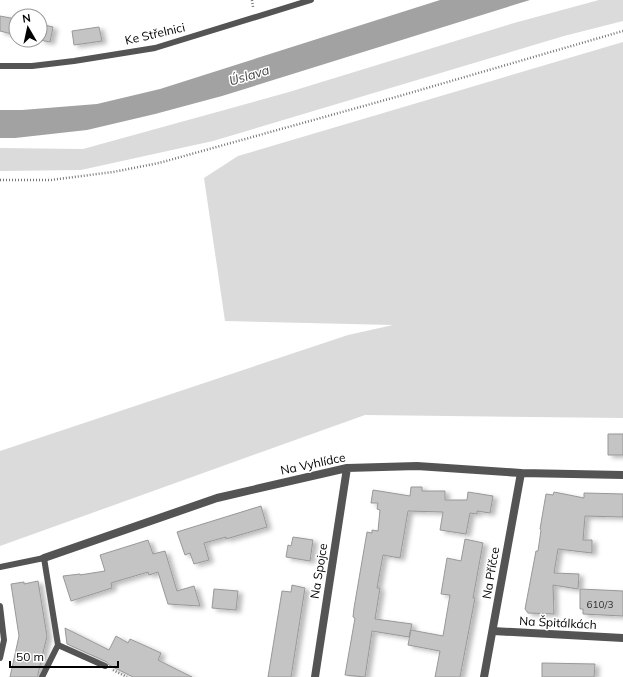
<svg xmlns="http://www.w3.org/2000/svg" width="623" height="677" font-family="Mulish,sans-serif">
	<style>
		.green { fill: #dbdbdb }
		.water { fill: #a2a2a2 }
		.building { fill: #c4c4c4; stroke: #989898; filter: url(#shadow) }
		.lines { fill: none; stroke-linecap: round; stroke-linejoin: round }
		.path { stroke: #767676; stroke-width: 2.5; stroke-dasharray: 1 2; stroke-linecap: butt }
		.service { stroke: #545454; stroke-width: 6 }
		.minor { stroke: #545454; stroke-width: 8 }
		.labels { text-anchor: middle; stroke-width: 3; stroke-linejoin: round; paint-order: stroke }
		.number-label { font-size: 10px; fill: #313131 }
		.street-label { font-size: 12px; fill: #000; stroke: #fff }
		.water-label { font-size: 13px; font-style: italic; fill: #434343; stroke: #fff }
	</style>
	<defs>
		<filter id="shadow"><feDropShadow dx="4.5" dy="2.5" stdDeviation="2" flood-color="#0004"/></filter>
	</defs>
	<rect width="100%" height="100%" fill="#fff"/>
	<path class="green" d="M 599,0 L 623,0 L 623,21 L 564,36 L 213,141 L 81,170 L 0,171 L 0,148 L 83,149 L 289,92 L 514,23 Z
		M 623,42 L 623,418 L 365,415 L 0,546 L 0,451 L 348,335 L 393,325 L 225,321 L 204,178 L 238,156 Z"/>
	<path class="water" d="M 440,0 L 530,0 L 222,96 L 155,114 L 87,130 L 15,138 L 0,138 L 0,110 L 22,110 L 97,104 L 160,89 Z"/>
	<path class="building" d="M 0,16 L 16,19 L 16,35 L 0,31 Z
		M 40,24 L 53,27 L 50,42 L 40,40 Z
		M 99,27 L 102,41 L 74,45 L 72,31 Z
		M 608,434 L 623,434 L 623,455 L 608,455 Z
		M 411,487 L 422,487 L 422,491 L 445,491 L 445,500 L 467,500 L 468,492 L 493,496 L 490,513 L 477,511 L 477,514 L 470,513 L 466,534 L 440,530 L 443,512 L 408,511 L 400,558 L 383,555 L 377,588 L 380,588 L 375,619 L 412,624 L 409,637 L 372,631 L 365,677 L 345,675 L 355,618 L 353,617 L 354,608 L 367,532 L 372,533 L 372,530 L 378,531 L 380,510 L 377,509 L 378,503 L 371,503 L 373,490 L 410,496 Z
		M 554,492 L 584,498 L 584,493 L 623,494 L 623,517 L 585,516 L 583,540 L 592,540 L 592,553 L 558,549 L 554,573 L 579,574 L 578,589 L 553,585 L 554,614 L 528,613 L 525,609 L 536,551 L 538,551 L 541,530 L 540,529 L 546,494 L 553,495 Z
		M 261,506 L 267,527 L 226,539 L 226,537 L 204,543 L 209,560 L 194,564 L 190,553 L 185,555 L 177,532 Z
		M 293,537 L 313,540 L 310,561 L 286,557 L 288,545 L 291,546 Z
		M 465,539 L 483,543 L 473,598 L 475,598 L 460,677 L 435,677 L 440,651 L 408,645 L 411,630 L 443,636 L 450,595 L 441,594 L 447,558 L 461,561 Z
		M 148,540 L 153,554 L 165,551 L 177,591 L 194,586 L 200,606 L 168,604 L 158,572 L 149,575 L 148,572 L 111,583 L 112,588 L 71,601 L 63,576 L 80,574 L 80,575 L 105,571 L 100,555 Z
		M 38,581 L 47,636 L 38,674 L 38,677 L 10,677 L 19,636 L 11,584 L 24,582 L 24,584 Z
		M 292,585 L 305,588 L 291,677 L 268,677 L 282,591 L 291,592 Z
		M 214,589 L 238,591 L 236,610 L 212,608 Z
		M 580,589 L 623,591 L 623,616 L 583,614 L 583,609 L 580,609 Z
		M 65,628 L 109,650 L 116,636 L 128,643 L 130,639 L 161,653 L 158,660 L 192,677 L 133,677 L 109,665 L 107,662 L 67,644 Z
		M 542,663 L 595,664 L 594,677 L 542,677 Z"/>
	<g class="lines">
		<path class="path" d="M 252,0 L 253,7
			M 0,180 L 51,180 L 113,172 L 159,163 L 396,97 L 623,31
			M 113,670 L 127,677"/>
		<path class="service" d="M 0,66 L 32,66 L 74,61 L 155,48 L 311,0
			M 0,567 L 44,558 L 58,645 L 42,677
			M 0,606 L 4,640 L 0,658
			M 58,645 L 105,666"/>
		<path class="minor" d="M 44,558 L 217,498 L 347,468 L 417,466 L 521,473 L 623,475
			M 493,631 L 623,638
			M 315,677 L 347,468
			M 484,677 L 521,473"/>
	</g>
	<g class="labels">
		<g class="number-label">
			<text x="600" y="608">610/3</text>
		</g>
		<g class="street-label">
			<text transform="translate(155 34) rotate(-13)" y="4">Ke Střelnici</text>
			<text transform="translate(313 464) rotate(-12)" y="4">Na Vyhlídce</text>
			<text transform="translate(319 571) rotate(-81)" y="4">Na Spojce</text>
			<text transform="translate(491 573) rotate(-80)" y="4">Na Příčce</text>
			<text transform="translate(558 623) rotate(3)" y="4">Na Špitálkách</text>
		</g>
		<g class="water-label">
			<text transform="translate(249 75) rotate(-17)" y="5">Úslava</text>
		</g>
	</g>
	<g transform="translate(28 28) rotate(351)"><circle r="19" fill="#ffffff" stroke="#999999"/>
	<path d="M0-3L7 15L0 10L-7 15Z" fill="#000000"/>
	<text y="-6" font-size="11" font-weight="bold" text-anchor="middle" fill="#000000">N</text>
	</g>
	<path d="M10 661v6h108v-6" fill="none" stroke="#000000" stroke-width="2"/>
	<text x="16" y="661" font-size="12" fill="#000000" stroke="#ffffff" stroke-width="3" paint-order="stroke">50 m</text>
</svg>
